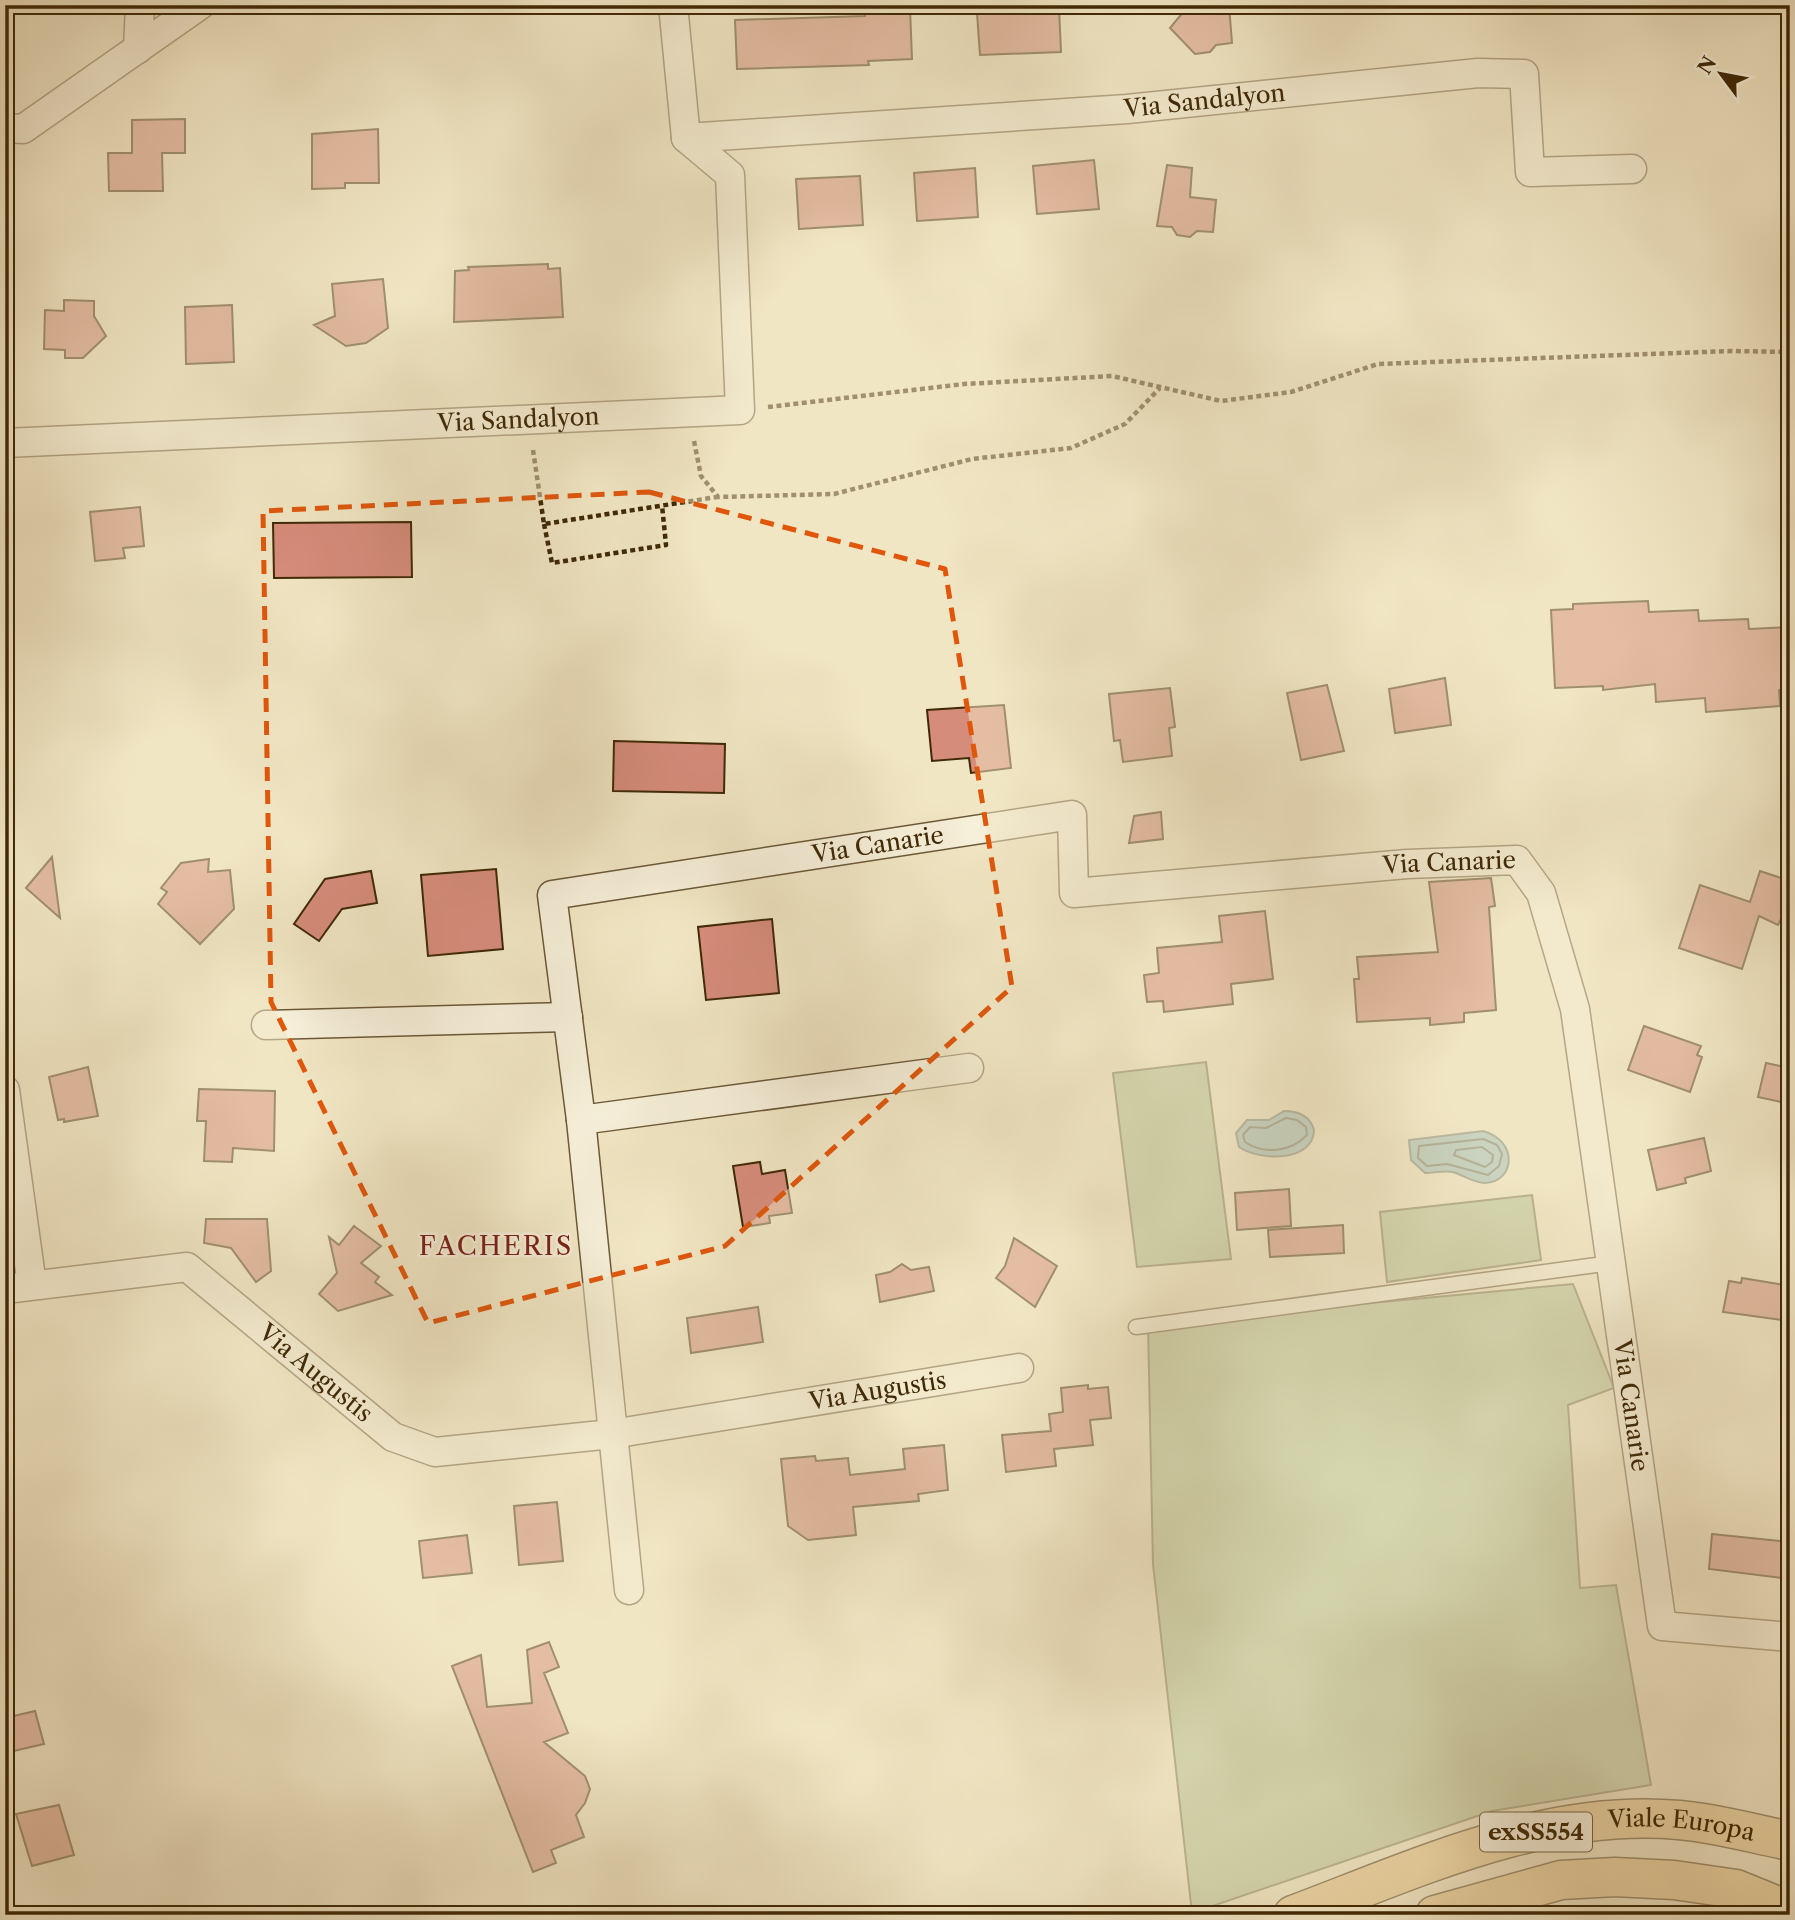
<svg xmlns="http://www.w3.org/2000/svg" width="1795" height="1920" font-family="'Libre Caslon Text',serif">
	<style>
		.green { fill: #b7c696; stroke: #7b784e; stroke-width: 2 }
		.water { fill: #9cbebb; stroke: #778273; stroke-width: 2 }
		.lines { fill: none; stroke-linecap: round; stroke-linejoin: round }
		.shore { stroke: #6e7460; stroke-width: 2 }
		.building { fill: #d68c7b; stroke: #3f2906; stroke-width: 2 }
		.lane-casing { stroke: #6c5836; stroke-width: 17 }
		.street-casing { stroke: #6c5836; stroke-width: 31 }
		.primary-casing { stroke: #3f2906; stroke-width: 41 }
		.path { stroke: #3f2906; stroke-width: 4.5; stroke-dasharray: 5 3.5; stroke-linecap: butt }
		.lane { stroke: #f6efd9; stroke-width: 14 }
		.street { stroke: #f6efd9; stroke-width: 28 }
		.primary { stroke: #e8c382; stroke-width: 38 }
		.marked { fill: none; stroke: #e0570c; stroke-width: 5; stroke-dasharray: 14 9; stroke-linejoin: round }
		.labels { text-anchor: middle; stroke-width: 5; stroke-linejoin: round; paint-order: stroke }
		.shield { fill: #f6efd9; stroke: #766445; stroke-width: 2 }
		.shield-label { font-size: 23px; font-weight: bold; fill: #3f2906 }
		.street-label { font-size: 24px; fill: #3f2906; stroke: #f6efd9 }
		.neighbourhood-label { font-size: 26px; letter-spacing: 2px; fill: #7a1f14; stroke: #f6efd9 }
	</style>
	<rect width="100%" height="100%" fill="#f1e6c4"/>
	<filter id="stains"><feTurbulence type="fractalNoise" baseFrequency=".00286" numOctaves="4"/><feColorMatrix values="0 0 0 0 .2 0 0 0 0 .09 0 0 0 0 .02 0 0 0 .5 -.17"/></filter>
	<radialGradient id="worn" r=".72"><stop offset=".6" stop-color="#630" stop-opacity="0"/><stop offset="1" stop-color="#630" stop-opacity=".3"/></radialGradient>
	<path class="green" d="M 1206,1062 L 1231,1259 L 1137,1267 L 1113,1073 Z
		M 1532,1195 L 1541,1260 L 1387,1282 L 1380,1212 Z
		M 1573,1284 L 1614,1388 L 1568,1405 L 1580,1588 L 1616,1585 L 1651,1785 L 1492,1811 L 1192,1913 L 1153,1564 L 1148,1324 Z"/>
	<path class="water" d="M 1284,1111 C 1298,1111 1310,1116 1314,1130 C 1313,1163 1259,1161 1239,1147 L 1236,1133 L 1247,1120 L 1269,1120 Z
		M 1483,1131 C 1519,1141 1515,1182 1485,1183 C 1474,1183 1463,1175 1453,1172 C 1443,1170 1435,1173 1425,1173 L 1411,1160 L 1409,1140 Z"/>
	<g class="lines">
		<path class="shore" d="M 1286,1118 L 1297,1120 L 1306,1127 L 1307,1135 C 1291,1152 1264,1155 1245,1142 L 1243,1135 L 1250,1127 L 1266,1128 Z
			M 1483,1139 L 1497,1145 L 1502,1154 L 1499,1166 L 1488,1175 L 1447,1164 L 1427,1166 L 1418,1158 L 1419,1146 Z
			M 1482,1147 L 1493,1155 L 1492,1162 L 1485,1167 L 1454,1155 L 1456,1150 Z"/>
	</g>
	<path class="building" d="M 1189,5 L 1229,5 L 1232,43 L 1216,45 L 1210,52 L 1195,54 L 1170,28 Z
		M 910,8 L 912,59 L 868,61 L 869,65 L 737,69 L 735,20 L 865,16 L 865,10 Z
		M 1059,8 L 1061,52 L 980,55 L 977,13 Z
		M 185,119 L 185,153 L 162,153 L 163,191 L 109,191 L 108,153 L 132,153 L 132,120 Z
		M 378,129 L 379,183 L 345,183 L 345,188 L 312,189 L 312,134 Z
		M 1094,160 L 1099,209 L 1037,214 L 1033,166 Z
		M 1167,165 L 1192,168 L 1190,197 L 1216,200 L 1213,232 L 1197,231 L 1190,237 L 1177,235 L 1172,227 L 1157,226 Z
		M 975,168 L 978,217 L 917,221 L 914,173 Z
		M 860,176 L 863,225 L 799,229 L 796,179 Z
		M 548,264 L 548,269 L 560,268 L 563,317 L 454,322 L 455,271 L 469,270 L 468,267 Z
		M 383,279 L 388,328 L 366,343 L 346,346 L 314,325 L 335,316 L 332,284 Z
		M 64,300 L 94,301 L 94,316 L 106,336 L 83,358 L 65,358 L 65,350 L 44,349 L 45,310 L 64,311 Z
		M 232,305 L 234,362 L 186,364 L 185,307 Z
		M 140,507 L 144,546 L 123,548 L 125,558 L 95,561 L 90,512 Z
		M 411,522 L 412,577 L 274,578 L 273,523 Z
		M 1648,601 L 1649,612 L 1698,610 L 1699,621 L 1748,619 L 1749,629 L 1790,627 L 1790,688 L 1779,690 L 1780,706 L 1706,712 L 1705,698 L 1656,702 L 1655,684 L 1603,690 L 1603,686 L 1555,688 L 1551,610 L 1573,609 L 1573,604 Z
		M 1445,678 L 1451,725 L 1395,733 L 1389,689 Z
		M 1327,685 L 1344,751 L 1301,760 L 1287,693 Z
		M 1170,688 L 1175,727 L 1169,728 L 1172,756 L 1123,762 L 1120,740 L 1114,741 L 1109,694 Z
		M 1004,705 L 1011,768 L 971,773 L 969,758 L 932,761 L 927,710 Z
		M 614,741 L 725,744 L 724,793 L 613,791 Z
		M 1161,812 L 1163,839 L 1129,843 L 1134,816 Z
		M 52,857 L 60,918 L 26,888 Z
		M 209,859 L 208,872 L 230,870 L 234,909 L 200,944 L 158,904 L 167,892 L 161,888 L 181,863 Z
		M 496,869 L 503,949 L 428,956 L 421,875 Z
		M 371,871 L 377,903 L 342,909 L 319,941 L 294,924 L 325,879 Z
		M 1760,871 L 1790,881 L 1790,900 L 1778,925 L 1759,916 L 1742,969 L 1679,948 L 1700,885 L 1750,902 Z
		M 1491,878 L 1495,906 L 1489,907 L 1496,1010 L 1464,1013 L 1464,1022 L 1430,1025 L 1430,1018 L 1357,1022 L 1354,979 L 1359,979 L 1357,957 L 1438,952 L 1429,882 Z
		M 1265,911 L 1273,979 L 1231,984 L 1233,1004 L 1164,1012 L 1163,1001 L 1147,1002 L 1144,975 L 1159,973 L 1157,948 L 1222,942 L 1219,916 Z
		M 772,919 L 779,993 L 706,1000 L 698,927 Z
		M 1644,1026 L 1701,1046 L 1697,1055 L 1702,1057 L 1690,1092 L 1628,1070 Z
		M 1766,1063 L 1790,1068 L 1790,1104 L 1758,1097 Z
		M 88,1067 L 98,1116 L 64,1122 L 64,1119 L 58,1120 L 49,1077 Z
		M 199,1089 L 275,1091 L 274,1151 L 233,1148 L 232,1162 L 204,1161 L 206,1121 L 197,1121 Z
		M 1704,1138 L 1711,1171 L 1685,1178 L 1686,1183 L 1657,1190 L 1648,1150 Z
		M 760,1162 L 762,1174 L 785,1170 L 792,1213 L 769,1216 L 770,1223 L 743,1227 L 733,1166 Z
		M 1289,1189 L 1291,1226 L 1237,1230 L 1235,1193 Z
		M 206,1219 L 267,1219 L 271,1271 L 256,1282 L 231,1248 L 204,1243 Z
		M 1343,1225 L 1344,1253 L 1270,1257 L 1268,1230 Z
		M 354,1226 L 381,1246 L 361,1263 L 379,1277 L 375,1282 L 392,1295 L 338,1311 L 319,1294 L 337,1273 L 329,1237 L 339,1245 Z
		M 1014,1238 L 1057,1266 L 1035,1307 L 996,1278 L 1005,1266 Z
		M 902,1264 L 911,1270 L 929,1267 L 934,1291 L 880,1302 L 876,1275 L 890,1272 Z
		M 1742,1278 L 1790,1286 L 1790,1321 L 1723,1312 L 1729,1281 L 1741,1283 Z
		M 758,1307 L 763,1342 L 691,1353 L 687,1318 Z
		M 1088,1385 L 1088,1389 L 1108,1387 L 1111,1418 L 1090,1420 L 1093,1445 L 1054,1449 L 1056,1466 L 1006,1472 L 1002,1435 L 1051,1431 L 1049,1414 L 1063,1412 L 1061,1388 Z
		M 944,1445 L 948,1490 L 918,1494 L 919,1501 L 853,1507 L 856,1535 L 808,1540 L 788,1526 L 781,1459 L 815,1456 L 816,1461 L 848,1458 L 850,1475 L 905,1469 L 903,1449 Z
		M 557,1502 L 563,1561 L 519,1565 L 514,1506 Z
		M 1712,1534 L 1790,1542 L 1790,1579 L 1709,1569 Z
		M 467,1535 L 472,1573 L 423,1578 L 419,1541 Z
		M 549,1642 L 559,1667 L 544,1673 L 568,1733 L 544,1742 L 585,1776 L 590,1789 L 585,1803 L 576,1815 L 584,1837 L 551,1850 L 556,1863 L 533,1872 L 452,1666 L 481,1655 L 487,1707 L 532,1703 L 527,1650 Z
		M 35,1711 L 44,1744 L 5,1753 L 5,1718 Z
		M 59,1805 L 74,1855 L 32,1866 L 16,1814 Z"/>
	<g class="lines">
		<g class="lane-casing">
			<path id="lane" d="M 1136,1327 L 1611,1263"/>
		</g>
		<g class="street-casing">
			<g id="street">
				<path d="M 138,49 L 140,5"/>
				<path d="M 5,128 L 23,129 L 200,5"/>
				<path id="s1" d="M 686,138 L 1127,109 L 1478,73 L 1524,74 L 1530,172 L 1632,169"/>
				<path id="s2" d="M 5,443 L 740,410 L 730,175 L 686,138 L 673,5"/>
				<path d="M 266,1025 L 568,1017"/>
				<path d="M 5,1090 L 32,1285"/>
				<path d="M 581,1120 L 969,1068"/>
				<path id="s3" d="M 5,1289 L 187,1267 L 393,1437 L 435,1452 L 612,1434 L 1019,1368"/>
				<path id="s4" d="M 629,1590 L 581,1120 L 552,895 L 1072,815 L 1074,893 L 1407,864 L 1517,860 L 1541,893 L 1575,1009 L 1662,1626 L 1790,1637"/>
			</g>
		</g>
		<g class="primary-casing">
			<g id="primary">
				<path id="s5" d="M 1293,1915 C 1416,1869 1544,1808 1679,1820 C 1716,1823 1754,1834 1790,1841"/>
				<path d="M 1435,1915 L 1561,1880 L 1615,1877 L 1674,1880 L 1736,1889 L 1790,1911"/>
			</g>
		</g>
		<path class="path" d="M 768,407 L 964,384 L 1112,376 L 1221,401 L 1291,392 L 1378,364 L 1731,351 L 1790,352
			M 694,441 L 701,476 L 718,497 L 834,494 L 972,459 L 1071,448 L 1125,424 L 1160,388
			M 533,450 L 544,524 L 717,497
			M 544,524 L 552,563 L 666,545 L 662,505"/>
		<use href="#lane" class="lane"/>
		<use href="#street" class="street"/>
		<use href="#primary" class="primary"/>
	</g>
	<path d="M0 0H1795V1920H0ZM 649,492 L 945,569 L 1012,987 L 725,1246 L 428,1323 L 271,1002 L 263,511 Z" fill="#f1e6c4" fill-opacity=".55" fill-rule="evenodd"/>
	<path class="marked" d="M 649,492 L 945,569 L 1012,987 L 725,1246 L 428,1323 L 271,1002 L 263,511 Z"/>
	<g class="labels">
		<rect class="shield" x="1480" y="1812.5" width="112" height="39" rx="5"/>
		<g class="shield-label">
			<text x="1536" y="1840">exSS554</text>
		</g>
		<g class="street-label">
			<text dy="8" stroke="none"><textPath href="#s1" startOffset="520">Via Sandalyon</textPath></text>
			<text dy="8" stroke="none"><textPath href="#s2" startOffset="514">Via Sandalyon</textPath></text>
			<text dy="8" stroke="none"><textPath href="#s4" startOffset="1029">Via Canarie</textPath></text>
			<text dy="8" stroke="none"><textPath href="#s4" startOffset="1680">Via Canarie</textPath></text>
			<text dy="8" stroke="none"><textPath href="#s3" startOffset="350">Via Augustis</textPath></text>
			<text dy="8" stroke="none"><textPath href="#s3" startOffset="942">Via Augustis</textPath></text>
			<text dy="8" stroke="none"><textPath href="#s4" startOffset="2310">Via Canarie</textPath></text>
			<text dy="8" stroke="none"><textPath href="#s5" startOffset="404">Viale Europa</textPath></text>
		</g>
		<g class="neighbourhood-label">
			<text x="496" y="1255">FACHERIS</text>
		</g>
	</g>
	<rect width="1795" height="1920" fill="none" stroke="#f1e6c4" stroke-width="28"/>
	<rect x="7" y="7" width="1781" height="1906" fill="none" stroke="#3f2906" stroke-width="3.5"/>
	<rect x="14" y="14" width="1767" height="1892" fill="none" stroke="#3f2906" stroke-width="2"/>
	<g transform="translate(1721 74) rotate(302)" stroke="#f6efd9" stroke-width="5" paint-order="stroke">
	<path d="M0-5L12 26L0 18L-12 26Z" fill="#3f2906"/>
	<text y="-10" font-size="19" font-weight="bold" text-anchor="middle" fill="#3f2906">N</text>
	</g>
	<rect width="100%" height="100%" filter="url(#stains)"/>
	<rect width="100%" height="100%" fill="url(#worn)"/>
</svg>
